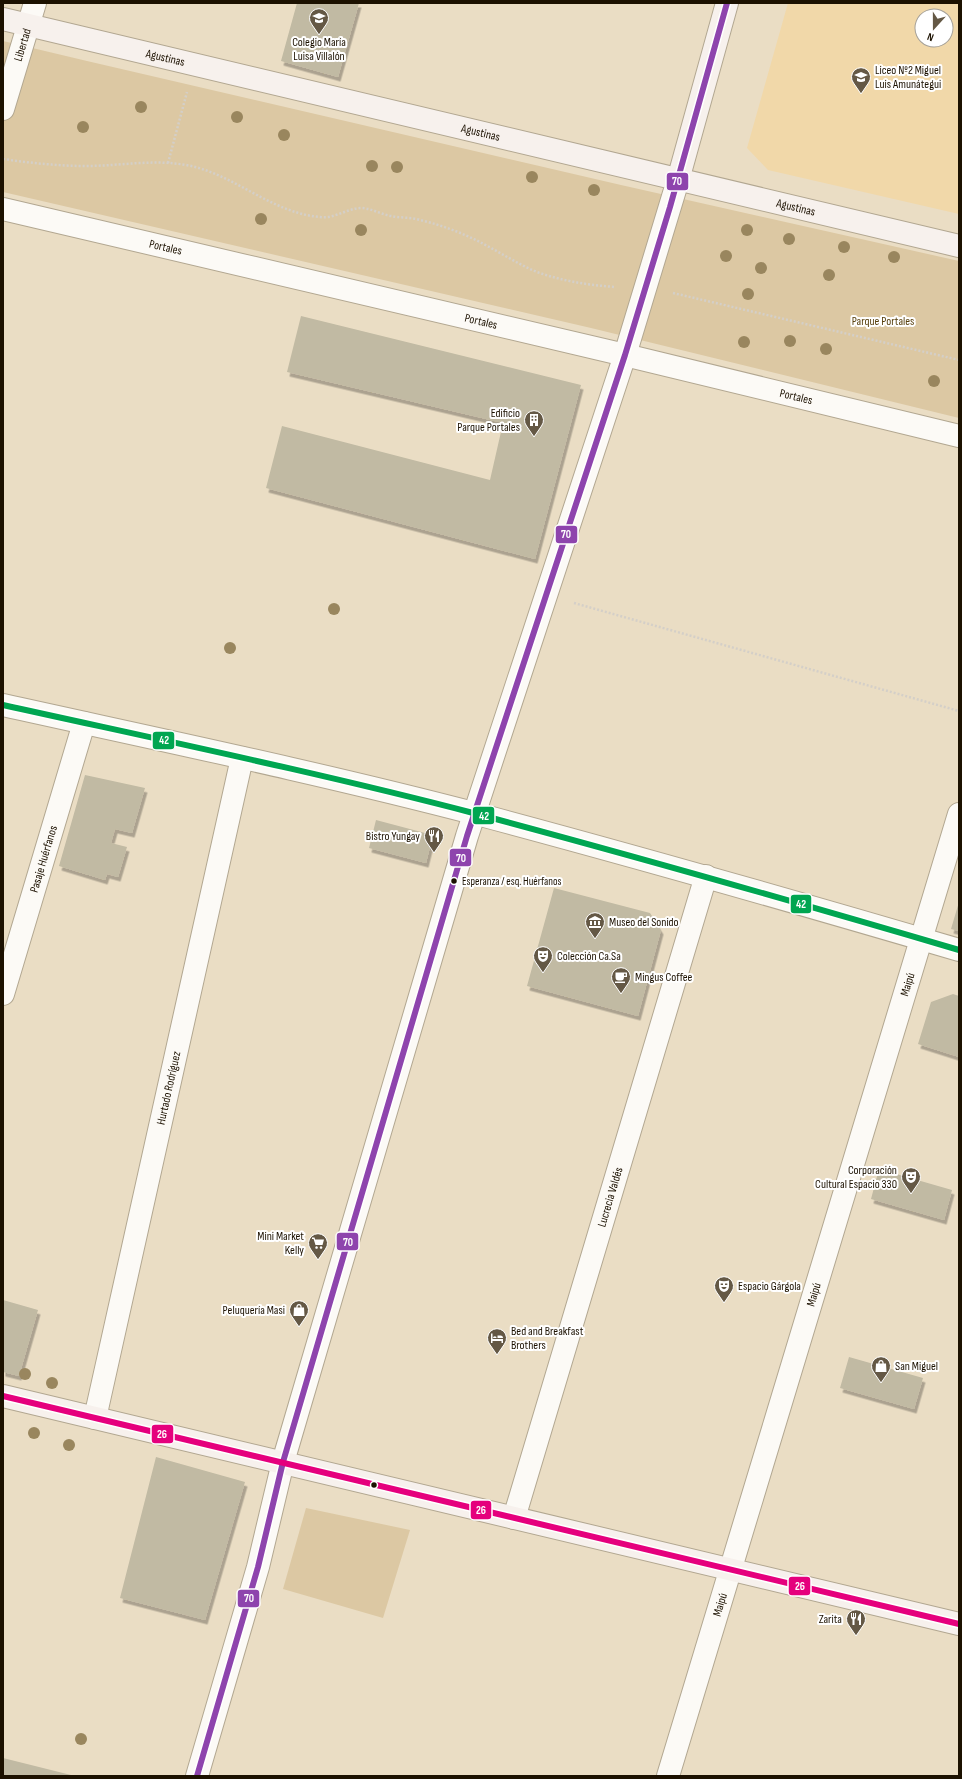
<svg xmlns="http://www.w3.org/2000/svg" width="962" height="1779" font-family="'Sofia Sans Condensed',sans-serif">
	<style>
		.built { fill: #f1d8a9; fill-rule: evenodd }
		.green { fill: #dcc8a3 }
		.building { fill: #c1baa3; filter: url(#shadow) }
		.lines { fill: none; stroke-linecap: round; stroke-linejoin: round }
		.street-casing { stroke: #b2a791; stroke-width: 24 }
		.secondary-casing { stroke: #b2a791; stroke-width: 24 }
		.path { stroke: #d4cfc8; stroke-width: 2.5; stroke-dasharray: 2 2; stroke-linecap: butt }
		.street { stroke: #fcfaf6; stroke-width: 22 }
		.secondary { stroke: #f7f1ed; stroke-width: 22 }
		.bus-1-casing { stroke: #fff; stroke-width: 9 }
		.bus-2-casing { stroke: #fff; stroke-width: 9 }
		.bus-3-casing { stroke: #fff; stroke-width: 9 }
		.bus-1 { stroke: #8e44ad; stroke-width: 6 }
		.bus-2 { stroke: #00a651; stroke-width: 6 }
		.bus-3 { stroke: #e5007d; stroke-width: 6 }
		.tree { fill: #99865e }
		.bus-dot { fill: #1c1100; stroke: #fff; stroke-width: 1.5 }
		.labels { text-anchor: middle; stroke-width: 4; stroke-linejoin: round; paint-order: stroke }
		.bus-label { font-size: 11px; fill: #1c1100; stroke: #fff; text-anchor: start }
		.poi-label { font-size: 12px; fill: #1c1100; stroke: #fff; text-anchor: start }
		.street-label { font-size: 12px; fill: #1c1100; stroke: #fff }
		.park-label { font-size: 12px; fill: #563e0b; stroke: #fff }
		.line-badge { stroke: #fff; stroke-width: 1.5 }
		.badge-label { font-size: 11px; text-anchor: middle; font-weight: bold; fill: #fff }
	</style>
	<defs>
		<filter id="shadow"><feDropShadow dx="2.5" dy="4.5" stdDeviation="0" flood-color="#0004"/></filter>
	</defs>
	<rect width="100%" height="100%" fill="#eaddc4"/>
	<path class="built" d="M 788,3 L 959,3 L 959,214 L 768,170 L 747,148 ZM 922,16 L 946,16 L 946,40 L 922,40 Z"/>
	<path class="green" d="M 3,41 L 87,61 L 621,185 L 959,261 L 959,418 L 591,328 L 3,192 Z
		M 306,1508 L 410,1530 L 383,1618 L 283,1589 Z"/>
	<path class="building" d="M 297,3 L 359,3 L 338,77 L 281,61 Z
		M 301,316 L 581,385 L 535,559 L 266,488 L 282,426 L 490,480 L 503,423 L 287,372 Z
		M 85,775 L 145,788 L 132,833 L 115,829 L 111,843 L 127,847 L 118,877 L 107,874 L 105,880 L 59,866 Z
		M 376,820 L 425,833 L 430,847 L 426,863 L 369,848 Z
		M 554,888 L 650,913 L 661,930 L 638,1016 L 527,986 Z
		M 959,902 L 959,931 L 951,929 Z
		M 953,994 L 959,996 L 959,1057 L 918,1044 L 931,1002 Z
		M 879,1169 L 952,1190 L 944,1220 L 871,1199 Z
		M 3,1300 L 38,1310 L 19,1376 L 3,1372 Z
		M 849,1357 L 923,1378 L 914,1409 L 840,1388 Z
		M 156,1457 L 245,1482 L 205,1620 L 120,1598 Z
		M 3,1758 L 71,1775 L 71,1776 L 3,1776 Z"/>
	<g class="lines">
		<g class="street-casing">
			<g id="street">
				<path id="s1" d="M 3,109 L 35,3"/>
				<path id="s2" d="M 3,209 L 625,355 L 959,436"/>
				<path d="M 3,705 C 161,740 320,773 477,814 C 638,857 799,903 959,950"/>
				<path id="s3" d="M 3,994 L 84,723"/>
				<path id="s4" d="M 95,1418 L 242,758"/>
				<path id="s5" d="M 514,1518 L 706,876"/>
				<path d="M 197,1776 L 258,1567 L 283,1462 L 467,836 L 625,355 L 678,180"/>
				<path id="s6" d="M 668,1776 L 959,814"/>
			</g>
		</g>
		<g class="secondary-casing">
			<g id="secondary">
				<path id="s7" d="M 3,19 L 959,246"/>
				<path d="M 678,180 L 727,3"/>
				<path d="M 3,1396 L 959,1624"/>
			</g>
		</g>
		<path class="path" d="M 3,159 C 31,163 58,166 86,166 C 120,166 152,159 186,165 C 233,173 271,213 320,217 C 334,219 346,209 360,208 C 371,208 380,214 391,216 C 400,218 410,217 420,220 C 445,226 468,235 491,248 C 506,256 520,265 537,272 C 562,281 588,285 615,287
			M 168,163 L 187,92
			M 673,293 L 959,360
			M 574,603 L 959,711"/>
		<use href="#street" class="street"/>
		<use href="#secondary" class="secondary"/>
		<g class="bus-1-casing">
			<path id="bus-1" d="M 197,1776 L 258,1567 L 283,1462 L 467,836 L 625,355 L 670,207 L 727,3"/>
		</g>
		<g class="bus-2-casing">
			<path id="bus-2" d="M 3,705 C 161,740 320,773 477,814 C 638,857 799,903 959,950"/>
		</g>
		<g class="bus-3-casing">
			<path id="bus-3" d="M 3,1396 L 959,1624"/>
		</g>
		<use href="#bus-1" class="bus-1"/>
		<use href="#bus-2" class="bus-2"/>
		<use href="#bus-3" class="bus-3"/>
	</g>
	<g class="tree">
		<circle cx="141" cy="107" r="6"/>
		<circle cx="237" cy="117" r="6"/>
		<circle cx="83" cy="127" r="6"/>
		<circle cx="284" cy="135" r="6"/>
		<circle cx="372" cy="166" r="6"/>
		<circle cx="397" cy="167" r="6"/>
		<circle cx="532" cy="177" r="6"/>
		<circle cx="594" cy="190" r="6"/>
		<circle cx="261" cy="219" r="6"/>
		<circle cx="361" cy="230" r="6"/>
		<circle cx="747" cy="230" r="6"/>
		<circle cx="789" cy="239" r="6"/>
		<circle cx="844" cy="247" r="6"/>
		<circle cx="726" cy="256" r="6"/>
		<circle cx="894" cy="257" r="6"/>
		<circle cx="761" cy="268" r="6"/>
		<circle cx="829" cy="275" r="6"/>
		<circle cx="748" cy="294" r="6"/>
		<circle cx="790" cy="341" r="6"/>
		<circle cx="744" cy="342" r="6"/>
		<circle cx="826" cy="349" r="6"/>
		<circle cx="934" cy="381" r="6"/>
		<circle cx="334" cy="609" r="6"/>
		<circle cx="230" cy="648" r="6"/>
		<circle cx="25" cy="1374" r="6"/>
		<circle cx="52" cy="1383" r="6"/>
		<circle cx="34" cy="1433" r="6"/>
		<circle cx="69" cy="1445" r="6"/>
		<circle cx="81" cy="1739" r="6"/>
	</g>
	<defs>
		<g id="school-pin" transform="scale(1)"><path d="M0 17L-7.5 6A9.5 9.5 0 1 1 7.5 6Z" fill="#645845" stroke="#fff"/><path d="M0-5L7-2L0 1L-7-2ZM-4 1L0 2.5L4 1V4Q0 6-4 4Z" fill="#fff"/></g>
		<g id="building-pin" transform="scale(1)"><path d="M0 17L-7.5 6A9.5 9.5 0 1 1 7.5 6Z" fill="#645845" stroke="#fff"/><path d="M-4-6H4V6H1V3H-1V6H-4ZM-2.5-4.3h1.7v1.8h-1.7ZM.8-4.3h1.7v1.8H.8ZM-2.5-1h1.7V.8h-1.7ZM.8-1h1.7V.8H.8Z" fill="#fff"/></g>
		<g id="restaurant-pin" transform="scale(1)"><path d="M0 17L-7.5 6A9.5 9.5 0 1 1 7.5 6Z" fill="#645845" stroke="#fff"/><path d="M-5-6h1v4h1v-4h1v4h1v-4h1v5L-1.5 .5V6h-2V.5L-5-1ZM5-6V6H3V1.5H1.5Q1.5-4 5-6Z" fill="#fff"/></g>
		<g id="museum-pin" transform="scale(1)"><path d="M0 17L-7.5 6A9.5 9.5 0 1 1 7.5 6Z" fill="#645845" stroke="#fff"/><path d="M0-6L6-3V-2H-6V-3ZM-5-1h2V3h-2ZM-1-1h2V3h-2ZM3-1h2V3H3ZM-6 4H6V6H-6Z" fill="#fff"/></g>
		<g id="theatre-pin" transform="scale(1)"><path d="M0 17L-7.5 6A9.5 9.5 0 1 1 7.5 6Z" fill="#645845" stroke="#fff"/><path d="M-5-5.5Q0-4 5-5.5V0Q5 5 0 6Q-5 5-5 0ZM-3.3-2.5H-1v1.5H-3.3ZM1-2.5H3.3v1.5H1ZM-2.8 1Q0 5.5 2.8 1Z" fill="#fff"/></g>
		<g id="cafe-pin" transform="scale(1)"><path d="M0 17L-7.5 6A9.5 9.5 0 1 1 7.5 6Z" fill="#645845" stroke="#fff"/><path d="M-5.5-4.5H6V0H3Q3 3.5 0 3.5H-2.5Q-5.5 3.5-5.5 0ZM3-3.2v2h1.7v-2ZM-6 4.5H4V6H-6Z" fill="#fff"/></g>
		<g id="supermarket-pin" transform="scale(1)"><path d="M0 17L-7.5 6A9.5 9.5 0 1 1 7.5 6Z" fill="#645845" stroke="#fff"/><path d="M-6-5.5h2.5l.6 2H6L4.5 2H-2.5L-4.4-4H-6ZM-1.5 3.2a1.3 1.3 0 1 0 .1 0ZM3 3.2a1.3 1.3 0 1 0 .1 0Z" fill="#fff"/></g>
		<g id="shop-pin" transform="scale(1)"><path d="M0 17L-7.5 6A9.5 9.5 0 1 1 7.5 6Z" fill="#645845" stroke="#fff"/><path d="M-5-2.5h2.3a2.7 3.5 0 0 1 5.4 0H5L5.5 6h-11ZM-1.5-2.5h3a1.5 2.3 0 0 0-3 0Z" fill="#fff"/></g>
		<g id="hotel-pin" transform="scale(1)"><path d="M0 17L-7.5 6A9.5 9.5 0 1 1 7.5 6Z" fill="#645845" stroke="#fff"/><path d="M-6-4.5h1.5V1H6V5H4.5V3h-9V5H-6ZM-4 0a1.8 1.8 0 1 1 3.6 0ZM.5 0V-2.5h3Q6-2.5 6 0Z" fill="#fff"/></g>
	</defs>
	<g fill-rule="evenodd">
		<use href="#school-pin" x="319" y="18"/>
		<use href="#school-pin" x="861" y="77"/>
		<use href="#building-pin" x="534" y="420"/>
		<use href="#restaurant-pin" x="434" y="836"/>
		<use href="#museum-pin" x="595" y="922"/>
		<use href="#theatre-pin" x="543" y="956"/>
		<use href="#cafe-pin" x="621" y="977"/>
		<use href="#theatre-pin" x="911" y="1177"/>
		<use href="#supermarket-pin" x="318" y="1243"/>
		<use href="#theatre-pin" x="724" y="1286"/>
		<use href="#shop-pin" x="299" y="1310"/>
		<use href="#hotel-pin" x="497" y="1338"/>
		<use href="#shop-pin" x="881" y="1366"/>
		<use href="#restaurant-pin" x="856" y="1619"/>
	</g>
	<g class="bus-dot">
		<circle cx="454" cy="881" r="3.5"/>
		<circle cx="374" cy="1485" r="3.5"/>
	</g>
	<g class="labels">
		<g class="bus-label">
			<text x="462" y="885">Esperanza / esq. Huérfanos</text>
		</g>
		<g class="poi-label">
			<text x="319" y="46" text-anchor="middle">Colegio María<tspan x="319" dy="14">Luisa Villalón</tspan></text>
			<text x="875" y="74">Liceo Nº2 Miguel<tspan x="875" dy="14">Luis Amunátegui</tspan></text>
			<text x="520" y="417" text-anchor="end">Edificio<tspan x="520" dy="14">Parque Portales</tspan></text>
			<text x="420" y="840" text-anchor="end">Bistro Yungay</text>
			<text x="609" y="926">Museo del Sonido</text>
			<text x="557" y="960">Colección Ca.Sa</text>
			<text x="635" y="981">Mingus Coffee</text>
			<text x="897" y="1174" text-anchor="end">Corporación<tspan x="897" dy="14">Cultural Espacio 330</tspan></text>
			<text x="304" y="1240" text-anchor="end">Mini Market<tspan x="304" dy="14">Kelly</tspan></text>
			<text x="738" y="1290">Espacio Gárgola</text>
			<text x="285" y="1314" text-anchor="end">Peluquería Masi</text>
			<text x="511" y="1335">Bed and Breakfast<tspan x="511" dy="14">Brothers</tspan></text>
			<text x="895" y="1370">San Miguel</text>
			<text x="842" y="1623" text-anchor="end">Zarita</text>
		</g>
		<g class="street-label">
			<text dy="4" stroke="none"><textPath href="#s1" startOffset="67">Libertad</textPath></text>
			<text dy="4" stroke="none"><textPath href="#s7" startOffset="167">Agustinas</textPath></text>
			<text dy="4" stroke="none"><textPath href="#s7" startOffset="491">Agustinas</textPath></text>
			<text dy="4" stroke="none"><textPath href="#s7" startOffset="815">Agustinas</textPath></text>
			<text dy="4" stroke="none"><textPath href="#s2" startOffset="167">Portales</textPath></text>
			<text dy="4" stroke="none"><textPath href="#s2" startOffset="491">Portales</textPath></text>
			<text dy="4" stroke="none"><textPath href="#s2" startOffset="815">Portales</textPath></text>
			<text dy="4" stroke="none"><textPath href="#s3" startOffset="141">Pasaje Huérfanos</textPath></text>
			<text dy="4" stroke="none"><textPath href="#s6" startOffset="827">Maipú</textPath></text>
			<text dy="4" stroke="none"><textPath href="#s4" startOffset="338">Hurtado Rodríguez</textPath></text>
			<text dy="4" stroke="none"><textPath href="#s5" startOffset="335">Lucrecia Valdés</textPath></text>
			<text dy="4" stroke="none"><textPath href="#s6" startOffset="503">Maipú</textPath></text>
			<text dy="4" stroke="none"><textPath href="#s6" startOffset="179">Maipú</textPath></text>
		</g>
		<g class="park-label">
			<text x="883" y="325">Parque Portales</text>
		</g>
	</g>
	<g class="line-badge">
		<rect x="666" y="172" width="23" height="19" rx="4" fill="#8e44ad"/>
		<rect x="555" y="525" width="23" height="19" rx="4" fill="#8e44ad"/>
		<rect x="152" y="731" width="23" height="19" rx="4" fill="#00a651"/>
		<rect x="472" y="806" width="23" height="19" rx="4" fill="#00a651"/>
		<rect x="449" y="848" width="23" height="19" rx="4" fill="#8e44ad"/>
		<rect x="790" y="894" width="22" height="20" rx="4" fill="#00a651"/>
		<rect x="336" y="1232" width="23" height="19" rx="4" fill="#8e44ad"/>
		<rect x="151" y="1424" width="23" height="20" rx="4" fill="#e5007d"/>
		<rect x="470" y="1500" width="22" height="20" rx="4" fill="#e5007d"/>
		<rect x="788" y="1576" width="23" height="20" rx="4" fill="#e5007d"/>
		<rect x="237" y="1589" width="23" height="19" rx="4" fill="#8e44ad"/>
	</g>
	<g class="badge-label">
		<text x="677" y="185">70</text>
		<text x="566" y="538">70</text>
		<text x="164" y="744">42</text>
		<text x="484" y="820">42</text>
		<text x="461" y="862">70</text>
		<text x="801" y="908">42</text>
		<text x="348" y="1246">70</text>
		<text x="162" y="1438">26</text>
		<text x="481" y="1514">26</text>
		<text x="800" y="1590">26</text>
		<text x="249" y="1602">70</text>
	</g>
	<rect width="962" height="1779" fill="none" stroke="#1c1100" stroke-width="8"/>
	<g transform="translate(934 28) rotate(201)"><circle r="19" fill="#ffffff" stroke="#a4a099"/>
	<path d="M0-3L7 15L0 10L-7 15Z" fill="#645845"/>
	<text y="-6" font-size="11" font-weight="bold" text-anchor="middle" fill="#1c1100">N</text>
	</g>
</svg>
